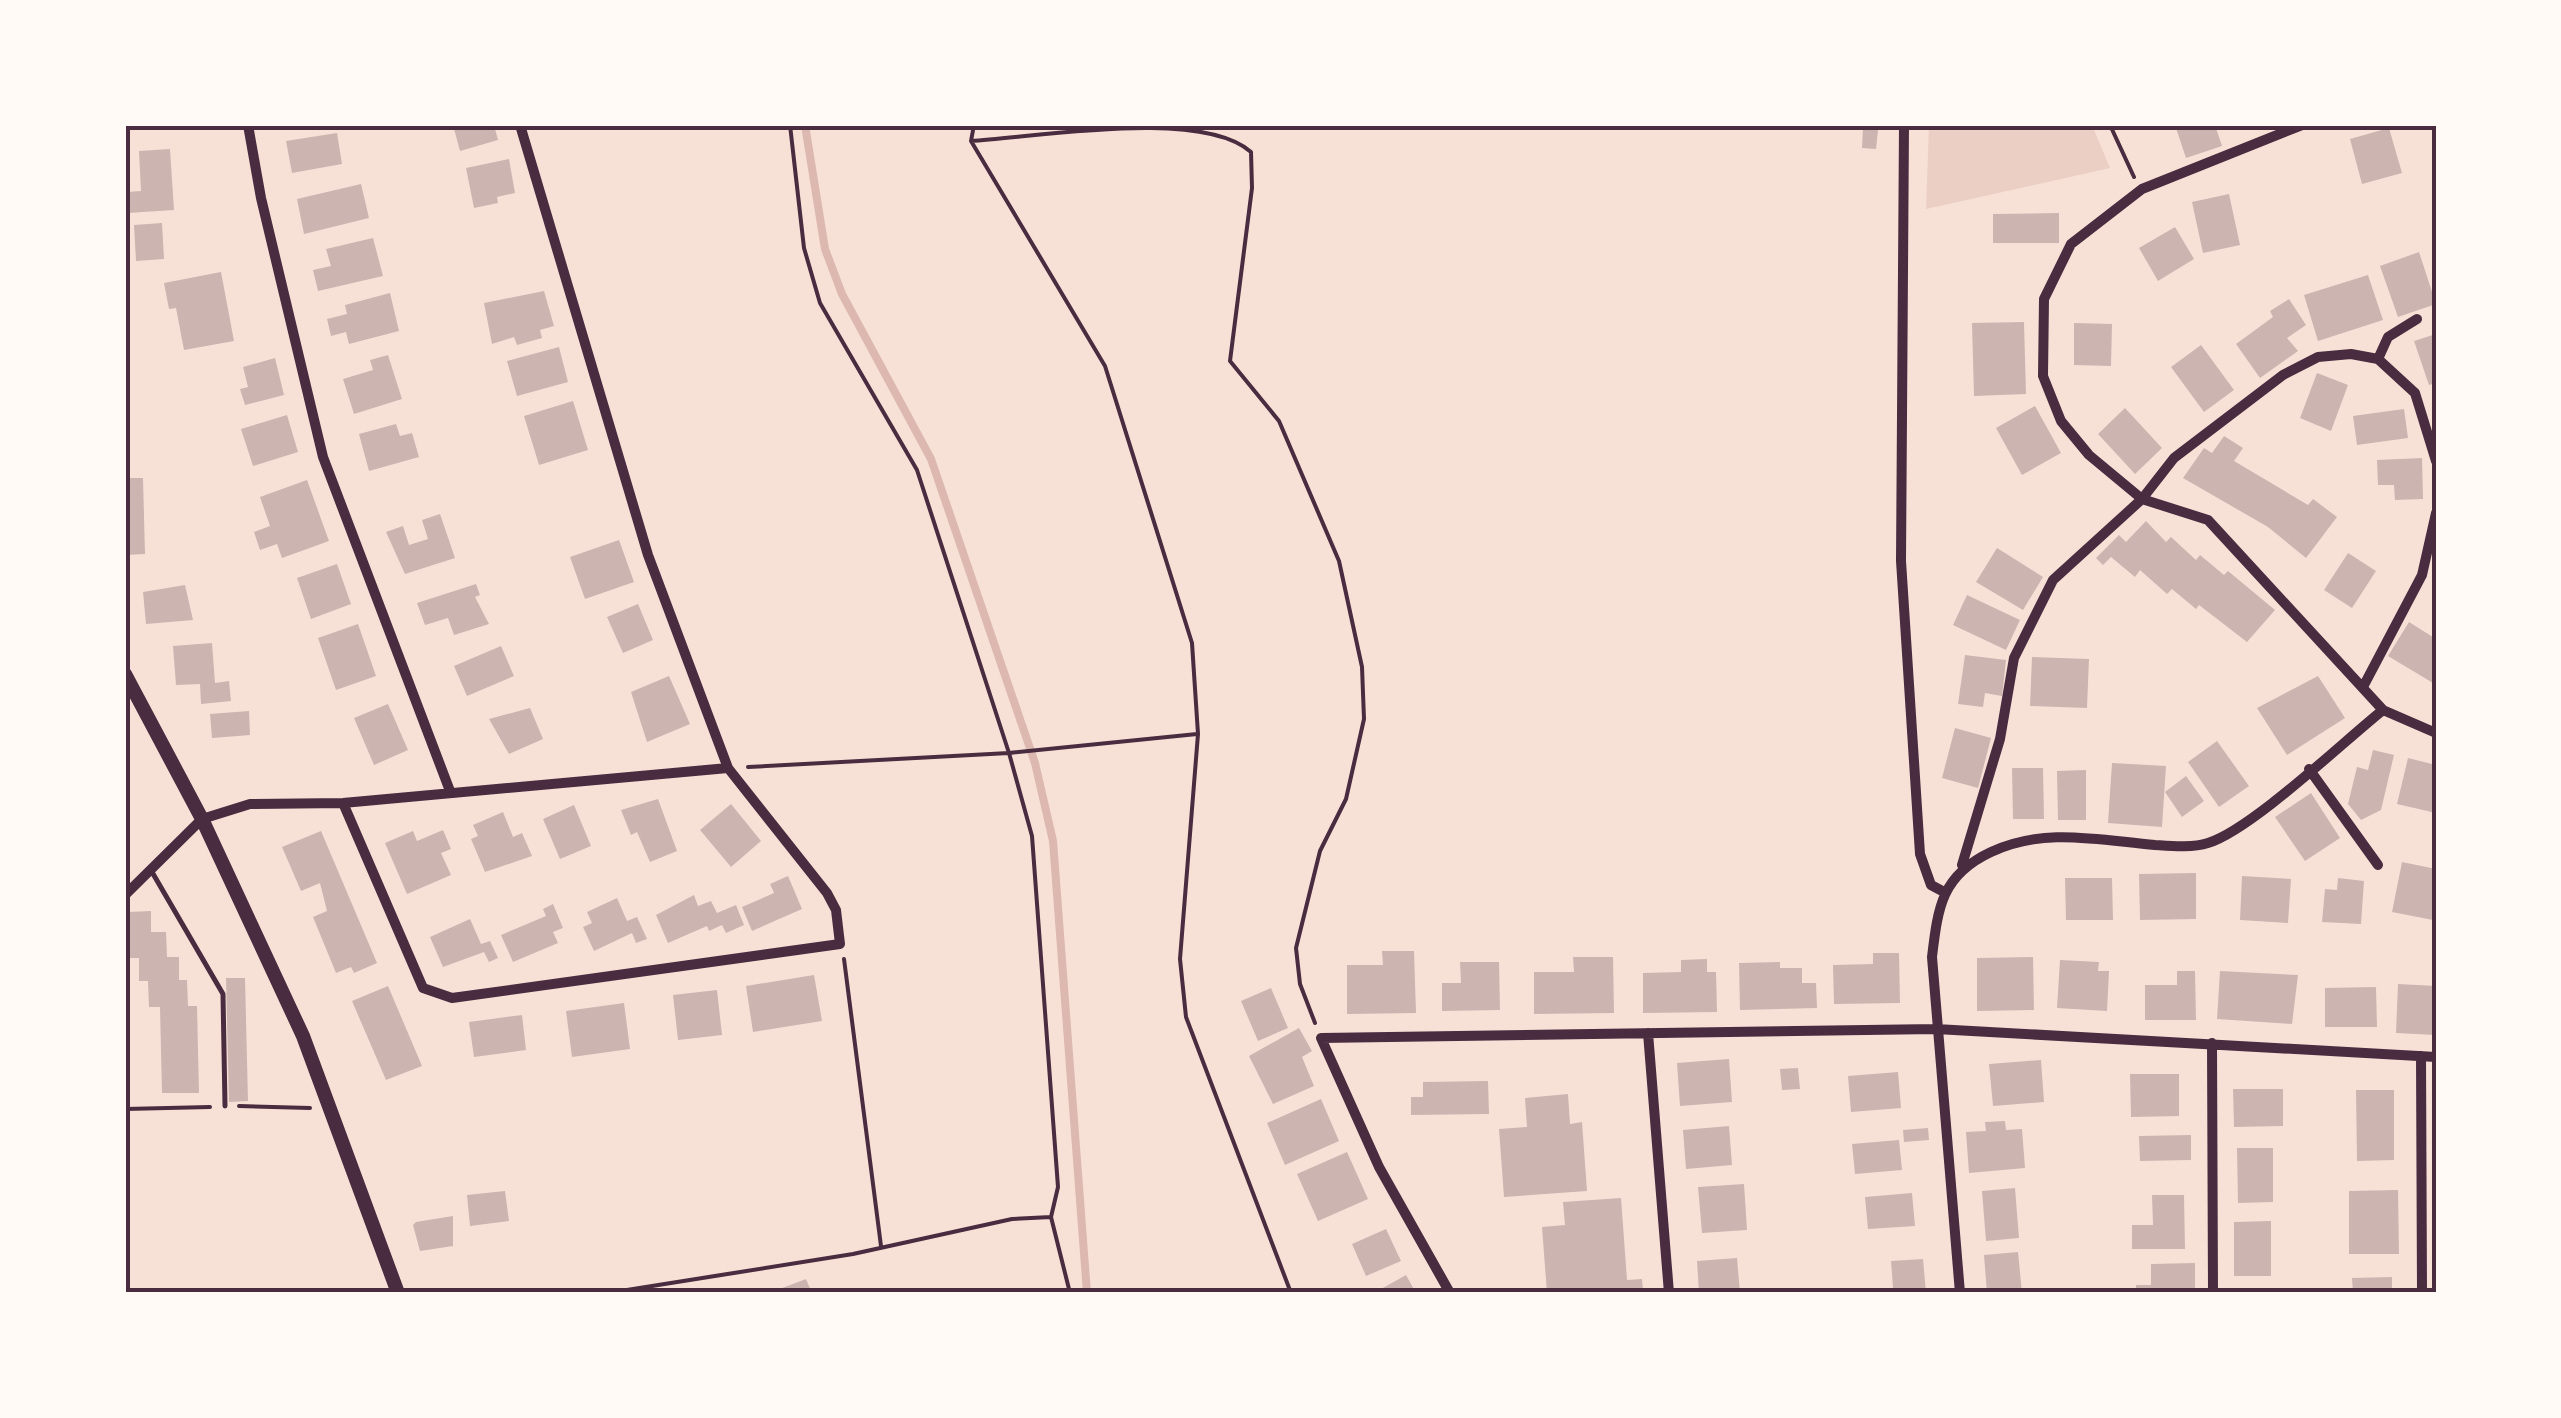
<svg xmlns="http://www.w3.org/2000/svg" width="2561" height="1418" font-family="Cabin,sans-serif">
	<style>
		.green { fill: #ebcfc5 }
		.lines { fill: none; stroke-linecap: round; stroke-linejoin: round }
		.stream { stroke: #dcb8b0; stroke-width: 8 }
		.building { fill: #ccb4b1 }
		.path { stroke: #4a2c40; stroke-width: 4 }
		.service { stroke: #4a2c40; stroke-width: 5 }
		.minor { stroke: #4a2c40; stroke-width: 10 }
		.tertiary { stroke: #4a2c40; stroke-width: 14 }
		.neatline { fill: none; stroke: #4a2c40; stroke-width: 4 }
	</style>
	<rect width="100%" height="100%" fill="#f7e1d7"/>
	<path class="green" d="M 1929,125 L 2092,125 L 2110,168 L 1926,209 Z"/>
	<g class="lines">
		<path class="stream" d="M 805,125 L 825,249 L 842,294 L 931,459 L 1035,763 L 1053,841 L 1087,1293"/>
	</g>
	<path class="building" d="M 453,125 L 494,125 L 498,140 L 460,151 Z
		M 2175,125 L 2215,125 L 2222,146 L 2186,158 Z
		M 1863,128 L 1878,130 L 1876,149 L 1862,148 Z
		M 2389,128 L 2402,173 L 2362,184 L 2350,139 Z
		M 337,133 L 342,164 L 292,173 L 286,141 Z
		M 170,149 L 174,210 L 128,213 L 127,192 L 141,191 L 139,151 Z
		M 509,159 L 515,193 L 497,197 L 498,203 L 474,208 L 466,168 Z
		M 361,184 L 369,218 L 304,234 L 297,199 Z
		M 2229,194 L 2240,245 L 2203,253 L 2192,202 Z
		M 2059,213 L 2059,243 L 1993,243 L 1993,214 Z
		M 162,223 L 164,259 L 136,261 L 134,225 Z
		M 2175,227 L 2194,259 L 2158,281 L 2139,248 Z
		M 373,238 L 383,276 L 318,291 L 313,270 L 331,266 L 326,249 Z
		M 2419,252 L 2436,304 L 2398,317 L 2380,266 Z
		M 221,272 L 234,341 L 184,350 L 176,308 L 169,309 L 164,283 Z
		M 2368,275 L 2383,320 L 2318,341 L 2304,295 Z
		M 544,291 L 554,326 L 540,330 L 542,338 L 517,345 L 514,337 L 492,344 L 484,303 Z
		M 390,293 L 399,331 L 349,344 L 346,332 L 331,336 L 327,319 L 347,314 L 345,305 Z
		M 2289,299 L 2306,325 L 2287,338 L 2298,351 L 2260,378 L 2236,344 L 2273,317 L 2270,311 Z
		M 2024,322 L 2026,394 L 1974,396 L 1972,323 Z
		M 2074,323 L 2112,324 L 2111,366 L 2074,365 Z
		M 2436,334 L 2436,383 L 2429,385 L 2414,341 Z
		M 2201,345 L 2234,390 L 2204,412 L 2171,367 Z
		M 559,347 L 568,382 L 517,396 L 507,361 Z
		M 388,355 L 402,399 L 354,414 L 343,379 L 373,370 L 370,360 Z
		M 275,358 L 284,395 L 245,405 L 240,389 L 248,387 L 243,367 Z
		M 2317,373 L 2348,385 L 2331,431 L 2300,418 Z
		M 573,401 L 588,450 L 539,465 L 524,416 Z
		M 2035,406 L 2061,453 L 2022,475 L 1996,428 Z
		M 2125,408 L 2162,448 L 2135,474 L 2098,434 Z
		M 2404,409 L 2408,438 L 2357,445 L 2353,416 Z
		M 287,415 L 298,452 L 253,466 L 241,429 Z
		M 396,424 L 400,436 L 412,433 L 419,457 L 369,471 L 359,434 Z
		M 2224,436 L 2243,448 L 2234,461 L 2308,505 L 2313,499 L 2337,517 L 2306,558 L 2268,527 L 2183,478 L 2204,448 L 2212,453 Z
		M 2422,458 L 2423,499 L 2395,500 L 2394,485 L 2378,485 L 2377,460 Z
		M 125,478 L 143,478 L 145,554 L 125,555 Z
		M 307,480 L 329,541 L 282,558 L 277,544 L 260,550 L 254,532 L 270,526 L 260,497 Z
		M 440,514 L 455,558 L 405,574 L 386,532 L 403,526 L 409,545 L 428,539 L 422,520 Z
		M 2146,521 L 2166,542 L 2171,537 L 2196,560 L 2200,555 L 2224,575 L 2228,571 L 2275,610 L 2247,642 L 2199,605 L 2196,609 L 2172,589 L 2167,594 L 2140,570 L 2135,577 L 2111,557 L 2103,565 L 2096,558 L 2119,535 L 2126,542 Z
		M 619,540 L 634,582 L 585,599 L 570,557 Z
		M 1997,548 L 2043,577 L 2023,610 L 1976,582 Z
		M 2348,553 L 2376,571 L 2352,608 L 2324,590 Z
		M 337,564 L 351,604 L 311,619 L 297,578 Z
		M 476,584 L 480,595 L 475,597 L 489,624 L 454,635 L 448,618 L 425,625 L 417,603 Z
		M 185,585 L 193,620 L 146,624 L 143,592 Z
		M 1967,595 L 2020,620 L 2006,650 L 1953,625 Z
		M 638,604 L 653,640 L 623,653 L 607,617 Z
		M 2409,622 L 2436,639 L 2433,683 L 2388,656 Z
		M 358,624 L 376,676 L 336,690 L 318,638 Z
		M 212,643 L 215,683 L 229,681 L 231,701 L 201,704 L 200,684 L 176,685 L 173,646 Z
		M 501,646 L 514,676 L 467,696 L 454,666 Z
		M 1965,655 L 2006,660 L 2002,696 L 1985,693 L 1983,707 L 1958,704 Z
		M 2032,657 L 2089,659 L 2087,708 L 2030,706 Z
		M 669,676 L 690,724 L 647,742 L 631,692 Z
		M 2318,676 L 2345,718 L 2287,755 L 2257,708 Z
		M 388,704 L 408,750 L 374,765 L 354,718 Z
		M 530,708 L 543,739 L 509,754 L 489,719 Z
		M 249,711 L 250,735 L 212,738 L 210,714 Z
		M 1955,728 L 1991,738 L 1978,788 L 1942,778 Z
		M 2217,741 L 2249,786 L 2219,807 L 2188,762 Z
		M 2373,750 L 2394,755 L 2381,810 L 2361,820 L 2348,804 L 2357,767 L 2368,770 Z
		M 2408,758 L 2436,765 L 2436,813 L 2397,804 Z
		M 2112,763 L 2166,766 L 2162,827 L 2108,823 Z
		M 2012,768 L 2043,768 L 2044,819 L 2013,819 Z
		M 2086,770 L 2086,820 L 2058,820 L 2057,771 Z
		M 2186,776 L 2204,801 L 2182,817 L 2165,792 Z
		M 2311,793 L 2340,838 L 2305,861 L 2275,817 Z
		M 658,799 L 677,851 L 650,862 L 637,832 L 631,835 L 621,810 Z
		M 731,804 L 761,841 L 731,867 L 700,830 Z
		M 574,805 L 591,846 L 560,859 L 543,819 Z
		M 503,812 L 513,837 L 522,833 L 532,856 L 485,872 L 471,839 L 478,836 L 473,825 Z
		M 443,830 L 451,849 L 441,853 L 451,875 L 407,894 L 385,843 L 413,831 L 417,841 Z
		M 321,831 L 377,963 L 354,973 L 351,967 L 336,973 L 313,917 L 327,911 L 320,883 L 301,891 L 282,847 Z
		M 2402,862 L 2436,869 L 2433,920 L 2392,912 Z
		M 2196,873 L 2196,919 L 2140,920 L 2139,874 Z
		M 788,876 L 802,909 L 752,931 L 742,907 L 774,893 L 770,884 Z
		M 2242,876 L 2291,879 L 2288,923 L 2240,920 Z
		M 2065,878 L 2112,878 L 2113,920 L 2066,920 Z
		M 2338,878 L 2364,881 L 2361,924 L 2322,922 L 2325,889 L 2337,890 Z
		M 694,895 L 698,906 L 711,901 L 717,913 L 736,905 L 744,925 L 726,933 L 722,925 L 709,931 L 707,926 L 668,943 L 656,915 Z
		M 617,898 L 627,921 L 637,917 L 647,939 L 636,943 L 632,933 L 594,951 L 583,927 L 592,923 L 587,912 Z
		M 553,904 L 563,928 L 553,932 L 558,943 L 513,962 L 501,935 L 546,916 L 543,909 Z
		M 151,911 L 151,932 L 166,932 L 167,957 L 179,957 L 179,980 L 187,980 L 188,1006 L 197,1006 L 199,1093 L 162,1093 L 160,1007 L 149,1007 L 148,981 L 139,981 L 139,958 L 130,958 L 128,912 Z
		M 470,919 L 481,944 L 490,941 L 498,958 L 489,962 L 484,952 L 443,967 L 430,937 Z
		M 1382,951 L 1414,951 L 1416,1013 L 1347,1014 L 1347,965 L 1383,965 Z
		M 1873,953 L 1899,953 L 1900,1003 L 1834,1004 L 1833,965 L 1873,964 Z
		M 1573,957 L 1613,957 L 1614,1013 L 1534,1014 L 1534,972 L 1574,972 Z
		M 2033,957 L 2034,1010 L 1977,1011 L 1977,958 Z
		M 1707,959 L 1707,972 L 1716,972 L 1717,1012 L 1643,1013 L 1643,973 L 1681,972 L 1681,960 Z
		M 2060,960 L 2099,962 L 2098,971 L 2109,971 L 2107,1011 L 2057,1008 Z
		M 1460,962 L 1499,962 L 1500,1010 L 1442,1011 L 1442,983 L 1461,983 Z
		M 1780,962 L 1780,968 L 1802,968 L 1802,983 L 1816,983 L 1817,1008 L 1740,1010 L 1739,963 Z
		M 2177,971 L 2195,971 L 2196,1020 L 2145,1020 L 2145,985 L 2177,985 Z
		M 2220,971 L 2298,975 L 2292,1024 L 2217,1019 Z
		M 814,975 L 822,1021 L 753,1032 L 746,986 Z
		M 226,978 L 245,978 L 248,1101 L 229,1102 Z
		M 2398,984 L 2436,986 L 2436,1035 L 2396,1033 Z
		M 388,986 L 422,1066 L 386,1080 L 352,1001 Z
		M 2376,987 L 2377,1027 L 2325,1027 L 2325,988 Z
		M 1271,988 L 1288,1028 L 1258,1041 L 1241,1001 Z
		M 717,990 L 722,1035 L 678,1040 L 673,995 Z
		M 624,1003 L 630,1049 L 572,1057 L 566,1011 Z
		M 522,1015 L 526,1050 L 474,1057 L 469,1022 Z
		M 1299,1028 L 1312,1051 L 1302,1057 L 1314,1086 L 1273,1104 L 1249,1056 Z
		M 1729,1059 L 1732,1102 L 1680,1106 L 1677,1063 Z
		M 2041,1060 L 2044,1102 L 1993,1106 L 1989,1064 Z
		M 1798,1068 L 1800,1089 L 1782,1090 L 1780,1069 Z
		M 1898,1072 L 1901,1108 L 1851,1112 L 1848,1076 Z
		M 2130,1074 L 2179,1074 L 2179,1116 L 2131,1117 Z
		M 1488,1081 L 1489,1114 L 1411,1115 L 1411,1097 L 1423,1097 L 1423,1082 Z
		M 2233,1089 L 2283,1089 L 2283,1126 L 2234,1127 Z
		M 2356,1090 L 2394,1090 L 2394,1160 L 2357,1161 Z
		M 1568,1094 L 1570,1124 L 1582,1122 L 1587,1191 L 1504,1197 L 1499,1129 L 1527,1127 L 1525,1098 Z
		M 1321,1099 L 1339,1141 L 1285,1165 L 1267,1123 Z
		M 2005,1121 L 2006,1130 L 2022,1129 L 2025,1168 L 1969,1173 L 1966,1132 L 1986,1131 L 1985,1122 Z
		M 1729,1126 L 1732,1165 L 1686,1169 L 1683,1130 Z
		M 1928,1128 L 1929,1140 L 1904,1142 L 1903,1130 Z
		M 2191,1135 L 2191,1160 L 2140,1161 L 2139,1136 Z
		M 1899,1140 L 1902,1170 L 1855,1174 L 1852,1144 Z
		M 2237,1148 L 2273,1148 L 2273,1202 L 2238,1203 Z
		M 1347,1152 L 1368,1199 L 1318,1221 L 1297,1174 Z
		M 1744,1184 L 1747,1230 L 1702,1233 L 1698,1187 Z
		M 2015,1188 L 2019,1238 L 1986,1241 L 1982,1191 Z
		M 2398,1190 L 2399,1254 L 2349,1254 L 2349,1191 Z
		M 505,1191 L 509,1221 L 470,1226 L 467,1195 Z
		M 1912,1193 L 1915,1226 L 1868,1229 L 1865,1197 Z
		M 2152,1195 L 2184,1195 L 2185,1249 L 2132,1249 L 2132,1225 L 2153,1225 Z
		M 1621,1198 L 1627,1280 L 1642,1279 L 1643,1291 L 1547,1293 L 1542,1227 L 1565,1225 L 1563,1202 Z
		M 453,1216 L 453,1246 L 420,1251 L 413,1225 L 416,1222 Z
		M 2271,1221 L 2271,1276 L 2234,1276 L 2234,1222 Z
		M 1386,1229 L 1401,1261 L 1366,1276 L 1352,1244 Z
		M 2018,1252 L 2022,1293 L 1987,1293 L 1984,1255 Z
		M 1737,1258 L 1740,1293 L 1699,1293 L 1697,1261 Z
		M 1923,1259 L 1926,1293 L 1877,1293 L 1876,1289 L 1893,1288 L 1891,1261 Z
		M 2195,1263 L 2195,1293 L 2136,1293 L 2136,1285 L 2151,1285 L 2151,1264 Z
		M 1406,1275 L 1416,1293 L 1374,1293 Z
		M 2392,1277 L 2392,1293 L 2353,1293 L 2352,1278 Z
		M 806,1279 L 812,1293 L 769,1293 Z"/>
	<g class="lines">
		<path class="path" d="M 790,125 L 804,248 L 820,303 L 917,470 L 1009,753 L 1032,836 L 1058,1187 L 1051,1217 L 1070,1293
			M 974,125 L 971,141 L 1105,366 L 1192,643 L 1198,734 L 1180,959 L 1186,1017 L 1291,1293
			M 2110,125 L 2134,177
			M 971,141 C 1038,137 1202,108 1251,152 L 1252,188 L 1230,361 L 1279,421 L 1339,561 L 1362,667 L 1364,719 L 1346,799 L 1320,851 L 1296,948 L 1300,984 L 1315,1023
			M 748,767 L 1009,753 L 1197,734
			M 844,959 L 881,1246
			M 239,1106 L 310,1108
			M 125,1109 L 210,1107
			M 608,1293 L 853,1254 L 1012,1219 L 1051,1217"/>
		<path class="service" d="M 152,872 L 223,994 L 225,1106"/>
		<path class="minor" d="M 248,125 L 261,198 L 323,457 L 450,791
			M 1904,125 L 1901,561 L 1920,854 L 1931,885 L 1946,893
			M 2302,125 L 2142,189 L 2071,244 L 2044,299 L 2043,376 L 2061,421 L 2089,455 L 2142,499 L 2208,520 L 2383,710 L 2436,733
			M 2378,359 L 2388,337 L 2417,319
			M 2363,687 L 2422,575 L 2436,513
			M 2309,769 L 2378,865
			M 343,803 L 423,988 L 452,998 L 840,944 L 836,910 L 827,893 L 728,768 L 648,555 L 520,125
			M 1962,865 L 2000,739 L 2014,658 L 2053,580 L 2142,499 L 2174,458 L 2283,375 L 2318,357 L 2351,354 L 2378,359 L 2415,393 L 2436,461
			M 125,895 L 202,819 L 250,804 L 343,803 L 728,768
			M 1648,1033 L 1669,1293
			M 2212,1043 L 2213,1293
			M 2421,1056 L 2422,1293
			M 1450,1293 L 1379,1167 L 1321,1038 L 1936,1029 L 2436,1057
			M 1960,1293 L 1932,957 C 1938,906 1942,875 1991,852 C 2044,827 2098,840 2155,845 C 2171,846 2192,848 2208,843 C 2251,830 2344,741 2383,710"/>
		<path class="tertiary" d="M 125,674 L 202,819 L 303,1036 L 398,1293"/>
	</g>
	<rect width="2561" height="1418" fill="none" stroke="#fffaf5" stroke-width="255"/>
	<rect x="128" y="128" width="2306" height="1162" class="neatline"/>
</svg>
